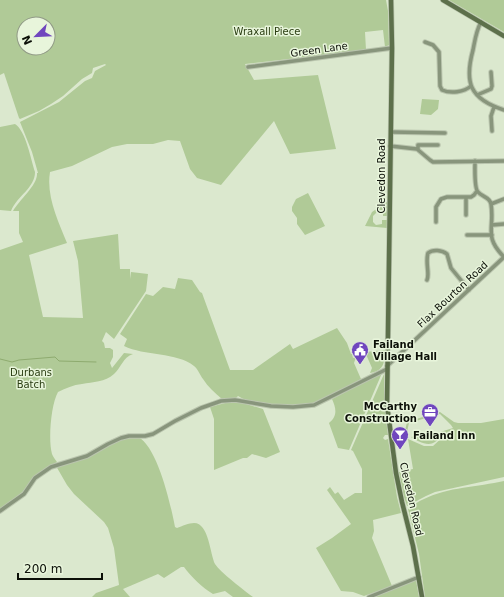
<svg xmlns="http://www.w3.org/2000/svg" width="504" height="597" font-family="'DejaVu Sans',sans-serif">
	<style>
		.green { fill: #b0ca97; fill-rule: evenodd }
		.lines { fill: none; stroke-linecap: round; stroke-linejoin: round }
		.stream { stroke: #8eab6f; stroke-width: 1 }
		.street-casing { stroke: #bac5ae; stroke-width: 5.5 }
		.secondary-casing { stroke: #bac5ae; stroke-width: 6 }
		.street { stroke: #88957c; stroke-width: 3.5 }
		.secondary { stroke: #5d704b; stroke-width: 4.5 }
		.labels { text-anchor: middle; stroke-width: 3; stroke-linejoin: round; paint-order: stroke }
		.park-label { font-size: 10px; fill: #2a3d12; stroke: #e8f5db }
		.street-label { font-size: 10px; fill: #0b0f07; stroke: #e8f5db }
		.poi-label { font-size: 10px; font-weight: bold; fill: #0b0f07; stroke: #e8f5db; text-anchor: start }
	</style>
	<rect width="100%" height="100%" fill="#dbe8ce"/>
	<path class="green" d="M 0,0 L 386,0 L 388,11 L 389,45 L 385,47 L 383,30 L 365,32 L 366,50 L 245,64 L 254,80 L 318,75 L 336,149 L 290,154 L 274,121 L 221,185 L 197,178 L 190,169 L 180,141 L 168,140 L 153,144 L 127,144 L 112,147 L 72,166 L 50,172 C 46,196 58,221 67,243 L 29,255 L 43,317 L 83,318 L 78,261 L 73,241 L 118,234 L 120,269 L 130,269 L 130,279 L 131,272 L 148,274 L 146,291 L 114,339 L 106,332 L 102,341 L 104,343 L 105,348 L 110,348 L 113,350 L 113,357 L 110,363 L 112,368 L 124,353 L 133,354 C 123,357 121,368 114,374 C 105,382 93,382 82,384 C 73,385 66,388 58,392 C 51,404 48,440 52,454 C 53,457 55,459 57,462 L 33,477 L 24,491 L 0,509 L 0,250 L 23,242 L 19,233 L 19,211 L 13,211 C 19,200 38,185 37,173 L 38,173 L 32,152 L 20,122 L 59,102 L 85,81 L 92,78 L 95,71 L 106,65 L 105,64 L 93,68 L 92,73 L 82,79 L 63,96 L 51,104 L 39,111 L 20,119 L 19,118 L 4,73 L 0,75 ZM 24,24 L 48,24 L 48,48 L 24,48 Z
		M 450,0 L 504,0 L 504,32 L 449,0 Z
		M 422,99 L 439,100 L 438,109 L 431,115 L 420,114 Z
		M 15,124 C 26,131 31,160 35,172 C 35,188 17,196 11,211 L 0,210 L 0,127 Z
		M 308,193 L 325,226 L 305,235 L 297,224 L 297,218 L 292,211 L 292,207 L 296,199 Z
		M 387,202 L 387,216 L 383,216 L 383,210 L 379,210 L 373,216 L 373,222 L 376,225 L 382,224 L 382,220 L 387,220 L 387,228 L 365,226 L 372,212 Z
		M 178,278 L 192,280 L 200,292 L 202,293 L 230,370 L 253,370 L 290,344 L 293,349 L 337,328 L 347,343 L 351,354 L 356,353 L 352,354 L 353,358 L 356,357 L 354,363 L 361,379 L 316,403 C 297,406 253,407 238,396 L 236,398 L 222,399 C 215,393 208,387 203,379 C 200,375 198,369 194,366 C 177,352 144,356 124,346 L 127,339 L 120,334 L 146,294 L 153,296 L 163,287 L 175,289 Z
		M 385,350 C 384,363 385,370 370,373 L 372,368 L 365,352 Z
		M 382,373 L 349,450 L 338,448 L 329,423 C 338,416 336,408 332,399 Z
		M 384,374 L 384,403 L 388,435 L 385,435 L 383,438 L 385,440 L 388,439 L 397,497 L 401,513 L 373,520 L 374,531 L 372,538 L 392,586 L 364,596 L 353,592 L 341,591 L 316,548 L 332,538 L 351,524 L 327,490 L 330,487 L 335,494 L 338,492 L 344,500 L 355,493 L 362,493 L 362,469 L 353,451 L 351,450 Z
		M 236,401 L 263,409 L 280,452 L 266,458 L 252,454 L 247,458 L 243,458 L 214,470 L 214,419 L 210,407 L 229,402 Z
		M 440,412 L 454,422 L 458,423 L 481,423 L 504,419 L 504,477 L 435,492 L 426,496 L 407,506 L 404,497 L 399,472 L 413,469 L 408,439 L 424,446 L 433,446 L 444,436 L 448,435 L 448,433 C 443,435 440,439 435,442 C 428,447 417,441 411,437 L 425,434 L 437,433 L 453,428 L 451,425 L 440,414 L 409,423 L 406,436 L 396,437 L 404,435 L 407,422 L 435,413 Z
		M 138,437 C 158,447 171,506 175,527 L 177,528 C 182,526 189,523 194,523 C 209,523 210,554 215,564 C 220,572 245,591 253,597 L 233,597 L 225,591 L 213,594 C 203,588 191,577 184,567 L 181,567 L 164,578 L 158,574 L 123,589 L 130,597 L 92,597 L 96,593 L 119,585 L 114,548 L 108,528 L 104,522 L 74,494 L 67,485 L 56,466 L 102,450 L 111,444 L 125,438 Z
		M 504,481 L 504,597 L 425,597 L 419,554 L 408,509 C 413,506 418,501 424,499 C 448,487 478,487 504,481 Z
		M 416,580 L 419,597 L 374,597 L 412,582 Z"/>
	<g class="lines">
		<path class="stream" d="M 0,359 L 12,362 L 19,360 L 55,357 L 59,361 L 96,362"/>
		<g class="street-casing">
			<path id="street" d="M 481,22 C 476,31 475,40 473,50 C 464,83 470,99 504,110
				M 425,42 L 433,45 L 439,52 L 440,86 L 442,90 C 451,94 464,92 471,86
				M 248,67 L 392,48
				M 477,95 L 491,89 L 492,86 L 491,72
				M 492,131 L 491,116 L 494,107
				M 391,132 L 445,133
				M 390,146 L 417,149 L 430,160 L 433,162 L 504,161
				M 418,149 L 418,145 L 438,145
				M 475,161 C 475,168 474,188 478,192 C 482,197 490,197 491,204 C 495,228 483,236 504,257
				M 491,204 L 504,199
				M 466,215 L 466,197
				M 436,222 L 436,207 L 441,199 L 447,197 L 471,197 L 474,195 L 477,191
				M 492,225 L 504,224
				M 467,235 L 492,235
				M 427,280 C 430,274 425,263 428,253 C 433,249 442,250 447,254 L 451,268 L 469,290
				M 387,366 L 504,257
				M 0,511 L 24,494 L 35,478 L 51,467 L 87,456 L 108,444 L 121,438 L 129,436 L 145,436 L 153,434 L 175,421 L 201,408 L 221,401 L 235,400 L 271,406 L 293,407 L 314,405 L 387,369
				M 369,597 L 419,577"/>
		</g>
		<g class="secondary-casing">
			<path id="secondary" d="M 391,0 L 392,48 L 387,405 L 396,473 L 402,502 L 413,546 L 422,597
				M 443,0 L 504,36"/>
		</g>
		<use href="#street" class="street"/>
		<use href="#secondary" class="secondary"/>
	</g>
	<defs>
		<g id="civic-pin" transform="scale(0.9)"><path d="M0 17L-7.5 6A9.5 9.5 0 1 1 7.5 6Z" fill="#7046be" stroke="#e8f5db"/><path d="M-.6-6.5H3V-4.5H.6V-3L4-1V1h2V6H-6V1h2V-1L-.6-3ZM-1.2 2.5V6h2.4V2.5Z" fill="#fff"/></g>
		<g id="office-pin" transform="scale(0.9)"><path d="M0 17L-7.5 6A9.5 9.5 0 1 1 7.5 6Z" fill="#7046be" stroke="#e8f5db"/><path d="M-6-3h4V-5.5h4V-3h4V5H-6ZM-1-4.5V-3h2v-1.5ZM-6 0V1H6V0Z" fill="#fff"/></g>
		<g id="bar-pin" transform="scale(0.9)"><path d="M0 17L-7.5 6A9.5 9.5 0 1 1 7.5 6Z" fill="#7046be" stroke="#e8f5db"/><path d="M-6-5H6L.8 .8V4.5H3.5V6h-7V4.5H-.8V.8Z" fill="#fff"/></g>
	</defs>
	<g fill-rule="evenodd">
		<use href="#civic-pin" x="360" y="350"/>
		<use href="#office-pin" x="430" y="412"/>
		<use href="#bar-pin" x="400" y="435"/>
	</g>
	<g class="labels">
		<g class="park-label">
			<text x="267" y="35">Wraxall Piece</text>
			<text x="31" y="376">Durbans<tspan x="31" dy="12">Batch</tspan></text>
		</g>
		<g class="street-label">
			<text transform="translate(319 49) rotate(-8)" y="4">Green Lane</text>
			<text transform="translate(381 176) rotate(-90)" y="4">Clevedon Road</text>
			<text transform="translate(452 294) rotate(-43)" y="4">Flax Bourton Road</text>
			<text transform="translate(412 499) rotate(77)" y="4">Clevedon Road</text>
		</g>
		<g class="poi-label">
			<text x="373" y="348">Failand<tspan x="373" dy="12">Village Hall</tspan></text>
			<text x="417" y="410" text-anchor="end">McCarthy<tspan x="417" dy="12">Construction</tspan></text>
			<text x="413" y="439">Failand Inn</text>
		</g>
	</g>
	<g transform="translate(36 36) rotate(246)"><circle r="19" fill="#e8f5db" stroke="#909986"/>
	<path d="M0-3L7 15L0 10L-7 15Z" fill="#7046be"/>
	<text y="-6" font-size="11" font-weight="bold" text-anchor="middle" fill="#0b0f07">N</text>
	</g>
	<path d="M18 573v6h84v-6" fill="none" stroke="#0b0f07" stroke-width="2"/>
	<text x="24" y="573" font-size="12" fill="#0b0f07" stroke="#e8f5db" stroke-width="3" paint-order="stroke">200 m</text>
</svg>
